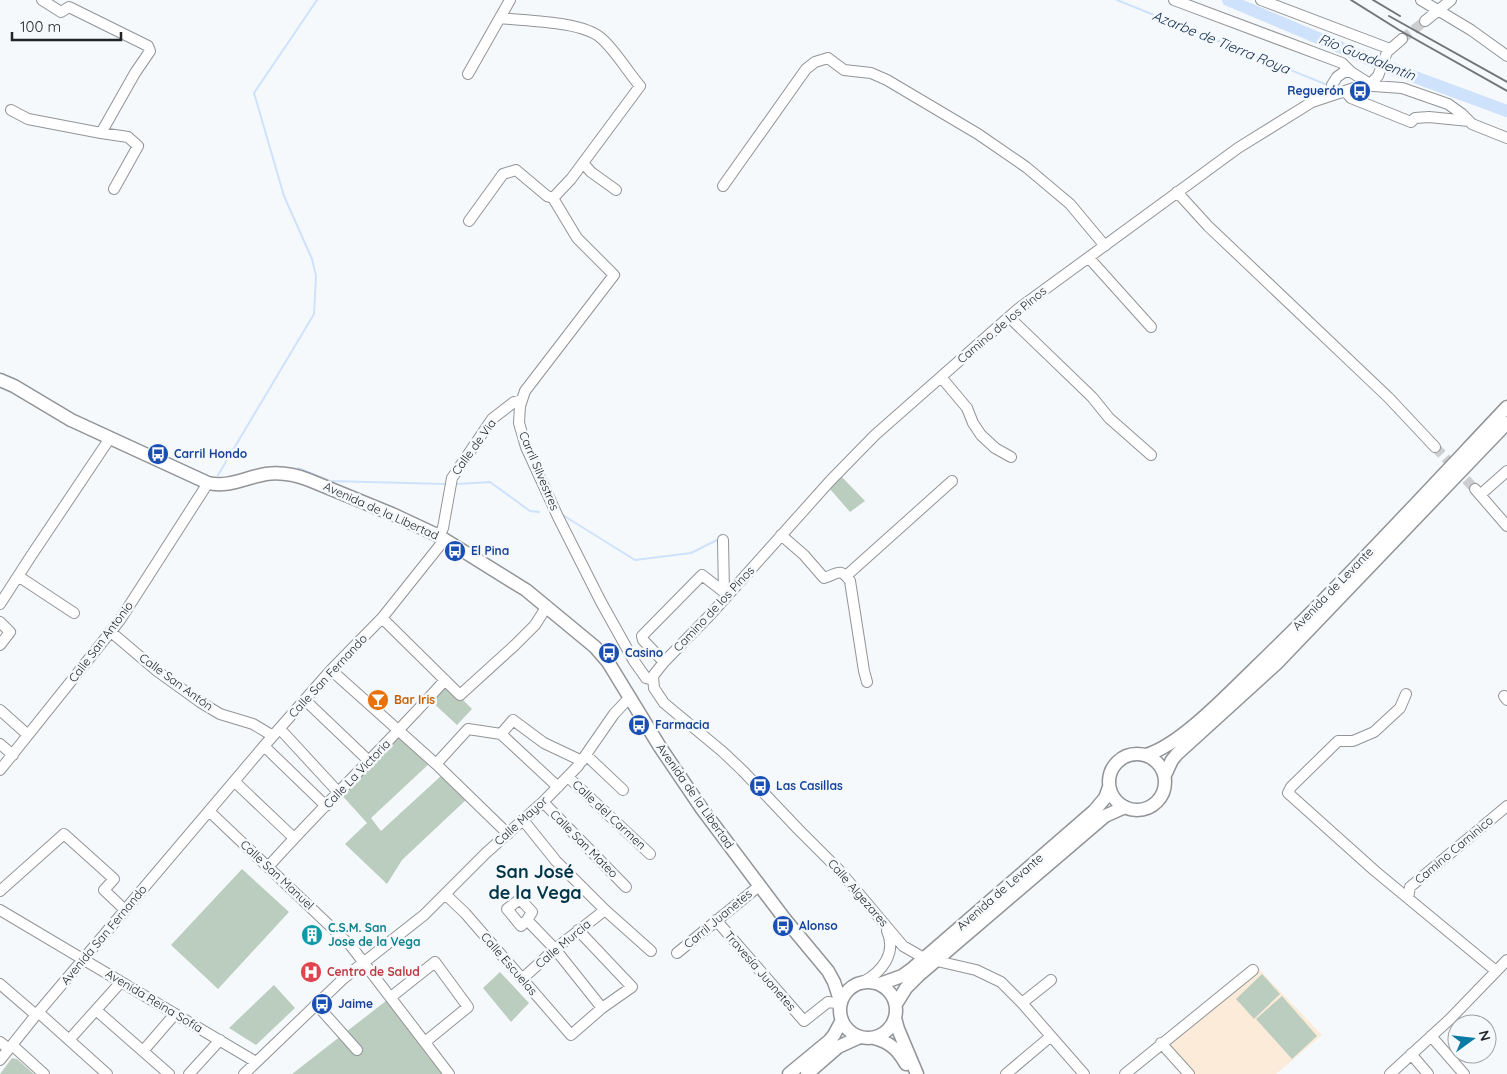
<svg xmlns="http://www.w3.org/2000/svg" width="1507" height="1074" font-family="Quicksand,sans-serif">
	<style>
		.education { fill: #fcebd9 }
		.green { fill: #bacdbe }
		.lines { fill: none; stroke-linecap: round; stroke-linejoin: round }
		.stream { stroke: #cee2fc; stroke-width: 2 }
		.river { stroke: #cee2fc; stroke-width: 12 }
		.minor-tunnel { stroke: #ccced0; stroke-width: 10; stroke-dasharray: 10 5; stroke-linecap: butt }
		.minor-casing { stroke: #929497; stroke-width: 12 }
		.major-casing { stroke: #929497; stroke-width: 15 }
		.minor { stroke: #fff; stroke-width: 10 }
		.major { stroke: #fff; stroke-width: 12 }
		.rail { stroke: #737576; stroke-width: 2 }
		.labels { text-anchor: middle; stroke-width: 5; stroke-linejoin: round; paint-order: stroke }
		.transit-label { font-size: 12px; font-weight: bold; fill: #164399; stroke: #f6f9fb; text-anchor: start }
		.street-label { font-size: 12px; fill: #222324; stroke: #f6f9fb }
		.food-label { font-size: 12px; font-weight: bold; fill: #c56008; stroke: #f6f9fb; text-anchor: start }
		.culture-label { font-size: 12px; font-weight: bold; fill: #0d838f; stroke: #f6f9fb; text-anchor: start }
		.health-label { font-size: 12px; font-weight: bold; fill: #be3a42; stroke: #f6f9fb; text-anchor: start }
		.water-label { font-size: 14px; font-style: italic; fill: #0e2a4d; stroke: #f6f9fb }
		.district-label { font-size: 18px; font-weight: bold; fill: #033549; stroke: #f6f9fb }
	</style>
	<rect width="100%" height="100%" fill="#f6f9fb"/>
	<path class="education" d="M 1258,968 L 1322,1035 L 1276,1074 L 1189,1074 L 1161,1043 Z"/>
	<path class="green" d="M 841,476 L 865,501 L 850,512 L 830,489 Z
		M 445,682 L 472,709 L 457,725 L 429,699 Z
		M 399,732 L 431,762 L 371,818 L 381,831 L 442,775 L 468,798 L 402,860 L 387,884 L 345,844 L 367,823 L 340,793 Z
		M 242,869 L 289,912 L 218,989 L 171,945 Z
		M 500,972 L 529,1003 L 511,1022 L 483,988 Z
		M 1262,974 L 1280,994 L 1254,1019 L 1236,999 Z
		M 274,985 L 295,1008 L 256,1045 L 229,1028 Z
		M 1282,996 L 1317,1036 L 1292,1059 L 1256,1019 Z
		M 391,997 L 449,1074 L 292,1074 Z
		M 12,1058 L 17,1059 L 34,1074 L 0,1074 Z"/>
	<g class="lines">
		<path class="stream" d="M 1117,0 L 1325,84
			M 298,468 L 330,481 L 445,484
			M 218,475 L 314,314 L 316,276 L 312,259 L 284,196 L 254,93 L 317,0
			M 457,484 L 490,482 L 530,511 L 539,512
			M 561,514 L 635,560 L 691,553 L 719,539"/>
		<path class="river" d="M 1228,0 L 1382,65 L 1507,111"/>
		<path class="minor-tunnel" d="M 1402,39 L 1425,21
			M 1435,447 L 1475,489"/>
		<g class="minor-casing">
			<path id="minor" d="M 1174,0 L 1342,63 L 1351,72
				M 1261,0 L 1390,49
				M 1421,0 L 1471,30 L 1507,56
				M 500,18 C 526,21 582,21 601,38 C 616,51 627,71 640,86 L 571,179 L 553,198
				M 1425,21 L 1451,0
				M 468,74 L 510,0
				M 1345,91 L 1351,98 L 1411,122 L 1415,118 L 1429,117 L 1469,121
				M 1331,95 L 1332,85 L 1337,77 L 1344,72 L 1351,72 L 1373,86 L 1402,88 L 1448,104 L 1462,114 L 1472,124 L 1507,138
				M 11,110 L 28,119 L 101,133 L 135,73 L 150,51 L 148,46 L 69,7 L 61,12 L 42,0
				M 101,133 L 128,137 L 138,146 L 114,189
				M 583,163 L 591,172 L 616,190
				M 723,186 L 806,69 L 815,62 L 828,58 L 844,70 L 871,73 L 887,80 L 978,134 L 1026,167 L 1070,204 L 1105,246
				M 1177,192 L 1208,226 L 1388,397 L 1435,447
				M 553,198 L 577,238 L 614,275 L 525,391 L 520,406 L 519,423 L 526,447 L 558,517 L 601,602 L 634,661 L 646,678 L 653,680
				M 469,221 L 503,174 L 516,170 L 547,196 L 553,198
				M 1089,258 L 1151,327
				M 1009,317 L 1092,397 L 1109,418 L 1151,455
				M 941,377 L 967,408 L 973,423 L 981,435 L 995,448 L 1011,457
				M 1475,489 L 1507,526
				M 1480,495 L 1507,471
				M 781,535 L 804,555 L 824,578 C 836,575 839,566 850,581 L 864,671 L 867,682
				M 439,536 L 443,528 L 452,478 L 492,419 L 514,402 L 522,400
				M 723,540 L 724,592 L 727,595
				M 18,576 L 74,613
				M 846,576 L 952,481
				M 0,604 L 31,556 L 110,438
				M 382,618 L 460,695 L 515,645 L 535,625 L 547,606
				M 0,622 L 10,632 L 0,645
				M 111,632 L 157,671 L 200,702 L 220,714 L 253,724 L 273,736
				M 664,662 L 643,640 L 642,636 L 702,575 L 724,592
				M 331,670 L 436,764 L 508,834
				M 1406,694 L 1400,708 L 1374,732 L 1353,741 L 1338,741 L 1291,787 L 1288,793 L 1375,871 L 1496,971
				M 1504,696 L 1507,700
				M 305,700 L 369,761
				M 0,710 L 28,735
				M 280,729 L 339,793
				M 501,734 L 513,720 L 544,743 L 582,761
				M 0,744 L 13,755
				M 264,746 L 326,806
				M 586,755 L 623,790
				M 436,764 L 468,729 L 501,734 L 558,787
				M 0,770 L 120,620 L 208,483
				M 568,777 L 650,854
				M 235,782 L 294,838
				M 543,802 L 626,887
				M 210,812 L 351,946 L 449,1074
				M 523,820 L 556,861 L 605,910 L 651,951
				M 268,867 C 325,803 388,744 445,680
				M 0,891 L 64,834 L 114,879 L 104,890 L 125,910
				M 446,895 L 465,913 L 571,1035 L 602,1008 L 632,987 L 578,930
				M 1408,898 L 1410,887 L 1507,806
				M 520,899 L 532,912 L 527,920 L 521,926 L 507,909 Z
				M 0,910 L 256,1062
				M 527,920 L 555,949 L 602,1008
				M 716,920 L 804,1021 L 828,1002 L 836,1003 L 840,1009
				M 677,953 L 759,886
				M 522,979 L 555,949 L 605,910
				M 863,982 C 882,972 897,953 887,931
				M 0,984 L 36,1015
				M 391,997 L 435,962 L 468,1007 L 425,1042
				M 1022,1003 L 1051,980
				M 316,1004 L 357,1050
				M 96,1010 L 169,1074
				M 38,1012 L 107,1074
				M 1431,1036 L 1464,1074
				M 69,1040 L 121,982
				M 0,1042 L 9,1049
				M 1161,1043 L 1189,1074
				M 12,1045 L 44,1074
				M 143,1051 L 175,1014
				M 1411,1054 L 1428,1074
				M 0,1060 L 36,1015 L 264,746 L 331,670 L 382,618 L 445,539
				M 189,1074 L 220,1040
				M 244,1074 L 344,978 L 424,915 L 486,853 L 543,802 L 578,766 L 614,714 L 630,697
				M 1006,1074 L 1050,1037
				M 1084,1074 L 1022,1003 L 1001,982 L 976,970 L 924,958 L 903,946 L 839,870 L 798,829 L 743,771 L 723,752 L 664,703 L 654,688 L 653,676 L 664,662 L 711,614 L 830,481 L 875,435 L 1018,309 L 1238,148 L 1312,102 L 1372,82 L 1378,76 L 1387,52 L 1402,39
				M 1125,1074 L 1253,970
				M 1390,1074 L 1450,1019 L 1507,960"/>
		</g>
		<g class="major-casing">
			<path id="major" d="M 0,380 L 14,386 L 71,420 L 208,483 C 228,488 247,477 266,474 C 281,472 296,475 309,480 L 392,514 L 439,536 L 526,590 L 595,647 L 608,662 L 660,747 L 702,809 L 784,918 L 828,971 L 834,982 L 841,1003
				M1109 782a28 28 0 1 1 56 0a28 28 0 1 1-56 0Z
				M 1146,755 C 1180,745 1226,696 1252,671 C 1340,586 1423,496 1507,407
				M 1165,775 L 1172,760 L 1177,754 L 1276,664 L 1507,423
				M840 1010a28 28 0 1 1 56 0a28 28 0 1 1-56 0Z
				M 880,984 L 902,976 L 913,968 L 1094,811 L 1105,798 L 1109,787
				M 896,1004 L 906,988 L 919,975 L 1105,816 L 1125,807
				M 895,1018 L 898,1029 L 917,1074
				M 874,1038 C 890,1042 898,1050 906,1064
				M 789,1074 L 829,1041 L 834,1035 L 842,1020
				M 807,1074 L 838,1047 L 860,1037"/>
		</g>
		<use href="#minor" class="minor"/>
		<use href="#major" class="major"/>
		<path class="rail" d="M 1351,0 L 1399,30 L 1507,91
			M 1373,0 L 1400,16
			M 1389,16 L 1507,82"/>
	</g>
	<defs>
		<g id="bus-disc" transform="scale(1.125)"><circle r="9.5" fill="#1a4fb4" stroke="#f6f9fb"/><path d="M-5-6H5V4H4V6H2V4H-2V6H-4V4H-5ZM-3.5-4V0h7V-4ZM-3.5 1.2v1.5H-2V1.2ZM2 1.2v1.5H3.5V1.2Z" fill="#fff"/></g>
		<g id="bar-disc" transform="scale(1.125)"><circle r="9.5" fill="#e8710a" stroke="#f6f9fb"/><path d="M-6-5H6L.8 .8V4.5H3.5V6h-7V4.5H-.8V.8Z" fill="#fff"/></g>
		<g id="building-disc" transform="scale(1.125)"><circle r="9.5" fill="#0f9aa8" stroke="#f6f9fb"/><path d="M-4-6H4V6H1V3H-1V6H-4ZM-2.5-4.3h1.7v1.8h-1.7ZM.8-4.3h1.7v1.8H.8ZM-2.5-1h1.7V.8h-1.7ZM.8-1h1.7V.8H.8Z" fill="#fff"/></g>
		<g id="hospital-disc" transform="scale(1.125)"><circle r="9.5" fill="#e0444e" stroke="#f6f9fb"/><path d="M-5-5h3v3.5h4V-5h3V5h-3V1.5h-4V5h-3Z" fill="#fff"/></g>
	</defs>
	<g fill-rule="evenodd">
		<use href="#bus-disc" x="1360" y="91"/>
		<use href="#bus-disc" x="158" y="454"/>
		<use href="#bus-disc" x="455" y="551"/>
		<use href="#bus-disc" x="609" y="653"/>
		<use href="#bar-disc" x="378" y="700"/>
		<use href="#bus-disc" x="639" y="725"/>
		<use href="#bus-disc" x="760" y="786"/>
		<use href="#bus-disc" x="783" y="926"/>
		<use href="#building-disc" x="312" y="935"/>
		<use href="#hospital-disc" x="311" y="972"/>
		<use href="#bus-disc" x="322" y="1004"/>
	</g>
	<g class="labels">
		<g class="transit-label">
			<text x="1344" y="95" text-anchor="end">Reguerón</text>
			<text x="174" y="458">Carril Hondo</text>
			<text x="471" y="555">El Pina</text>
			<text x="625" y="657">Casino</text>
			<text x="655" y="729">Farmacia</text>
			<text x="776" y="790">Las Casillas</text>
			<text x="799" y="930">Alonso</text>
			<text x="338" y="1008">Jaime</text>
		</g>
		<g class="street-label">
			<text transform="translate(1002 325) rotate(-40)" y="4">Camino de los Pinos</text>
			<text transform="translate(474 447) rotate(-54)" y="4">Calle de Via</text>
			<text transform="translate(539 471) rotate(67)" y="4">Carril Silvestres</text>
			<text transform="translate(381 511) rotate(24)" y="4">Avenida de la Libertad</text>
			<text transform="translate(1333 589) rotate(-46)" y="4">Avenida de Levante</text>
			<text transform="translate(714 609) rotate(-47)" y="4">Camino de los Pinos</text>
			<text transform="translate(101 642) rotate(-53)" y="4">Calle San Antonio</text>
			<text transform="translate(328 676) rotate(-47)" y="4">Calle San Fernando</text>
			<text transform="translate(176 682) rotate(36)" y="4">Calle San Antón</text>
			<text transform="translate(357 774) rotate(-46)" y="4">Calle La Victoria</text>
			<text transform="translate(695 796) rotate(55)" y="4">Avenida de la Libertad</text>
			<text transform="translate(609 815) rotate(43)" y="4">Calle del Carmen</text>
			<text transform="translate(521 821) rotate(-42)" y="4">Calle Mayor</text>
			<text transform="translate(584 844) rotate(45)" y="4">Calle San Mateo</text>
			<text transform="translate(1454 850) rotate(-40)" y="4">Camino Caminico</text>
			<text transform="translate(277 875) rotate(43)" y="4">Calle San Manuel</text>
			<text transform="translate(1000 892) rotate(-41)" y="4">Avenida de Levante</text>
			<text transform="translate(858 893) rotate(49)" y="4">Calle Algezares</text>
			<text transform="translate(718 919) rotate(-40)" y="4">Carril Juanetes</text>
			<text transform="translate(104 935) rotate(-50)" y="4">Avenida San Fernando</text>
			<text transform="translate(563 944) rotate(-40)" y="4">Calle Murcia</text>
			<text transform="translate(509 964) rotate(49)" y="4">Calle Escuelas</text>
			<text transform="translate(760 971) rotate(49)" y="4">Travesía Juanetes</text>
			<text transform="translate(154 1001) rotate(31)" y="4">Avenida Reina Sofía</text>
		</g>
		<g class="food-label">
			<text x="394" y="704">Bar Iris</text>
		</g>
		<g class="culture-label">
			<text x="328" y="932">C.S.M. San<tspan x="328" dy="14">Jose de la Vega</tspan></text>
		</g>
		<g class="health-label">
			<text x="327" y="976">Centro de Salud</text>
		</g>
		<g class="water-label">
			<text transform="translate(1221 42) rotate(22)" y="5">Azarbe de Tierra Roya</text>
			<text transform="translate(1367 57) rotate(22)" y="5">Río Guadalentín</text>
		</g>
		<g class="district-label">
			<text x="535" y="878">San José<tspan x="535" dy="21">de la Vega</tspan></text>
		</g>
	</g>
	<g transform="translate(1472 1039) rotate(75)"><circle r="24" fill="#f6f9fb" stroke="#a1a3a5"/>
	<path d="M0-4L9 19L0 12L-9 19Z" fill="#0b7aa4"/>
	<text y="-8" font-size="14" font-weight="bold" text-anchor="middle" fill="#222324">N</text>
	</g>
	<path d="M12 32v8h109v-8" fill="none" stroke="#222324" stroke-width="2.5"/>
	<text x="20" y="32" font-size="15" fill="#222324" stroke="#f6f9fb" stroke-width="4" paint-order="stroke">100 m</text>
</svg>
